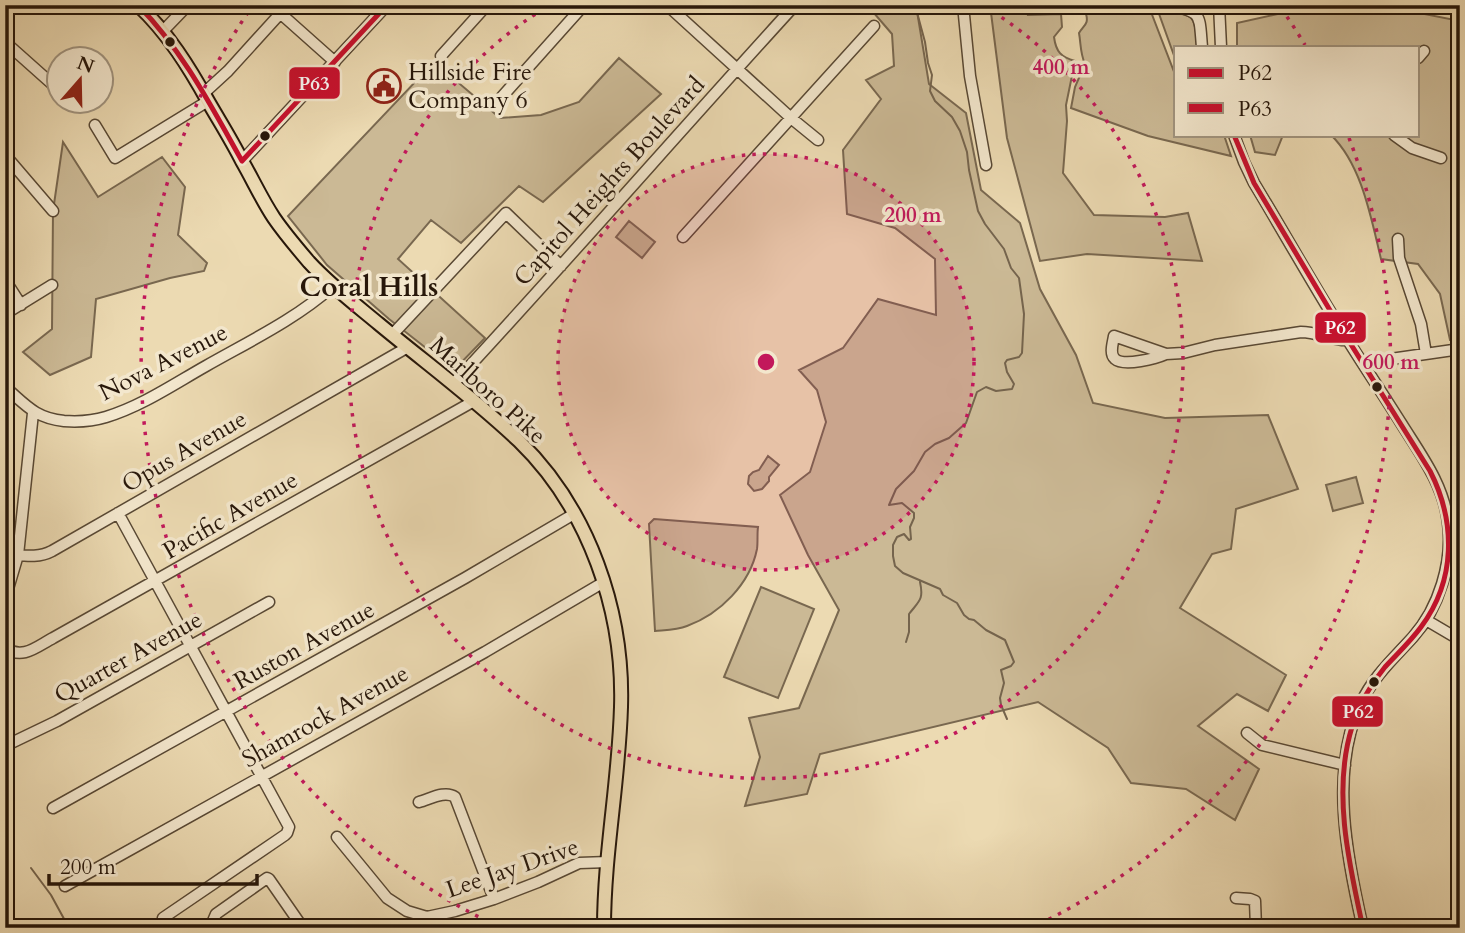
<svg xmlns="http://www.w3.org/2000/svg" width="1465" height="933" font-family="Cardo,serif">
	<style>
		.green { fill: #cbb995; stroke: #796850; stroke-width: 2 }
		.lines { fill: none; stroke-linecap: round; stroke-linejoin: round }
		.stream { stroke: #75644d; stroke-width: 2 }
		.minor-casing { stroke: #584834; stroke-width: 13 }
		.major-casing { stroke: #27170a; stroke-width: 16 }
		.minor { stroke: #f3e7cd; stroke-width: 10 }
		.major { stroke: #ecdab2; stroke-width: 12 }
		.bus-1-casing { stroke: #f3e7cd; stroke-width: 10 }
		.bus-2-casing { stroke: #f3e7cd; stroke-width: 10 }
		.bus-1 { stroke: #c8102e; stroke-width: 5 }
		.bus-2 { stroke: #c8102e; stroke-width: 5 }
		.ring { fill: none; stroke: #c2185b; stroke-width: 3.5; stroke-dasharray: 3.5 7 }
		.bus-dot { fill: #27170a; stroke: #f3e7cd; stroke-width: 2.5 }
		.labels { text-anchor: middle; stroke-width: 7; stroke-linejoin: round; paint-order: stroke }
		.poi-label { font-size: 24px; fill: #27170a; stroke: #f3e7cd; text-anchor: start }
		.street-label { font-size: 24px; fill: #27170a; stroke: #f3e7cd }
		.quarter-label { font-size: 28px; font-weight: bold; fill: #27170a; stroke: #f3e7cd }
		.centre { fill: #c2185b; stroke: #f3e7cd; stroke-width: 3.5 }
		.ring-label { font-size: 21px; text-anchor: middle; font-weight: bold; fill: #c2185b; stroke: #f3e7cd; stroke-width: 7; stroke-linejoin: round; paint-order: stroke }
		.line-badge { stroke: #f3e7cd; stroke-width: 2.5 }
		.badge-label { font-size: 19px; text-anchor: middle; font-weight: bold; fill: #fff }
	</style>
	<rect width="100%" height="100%" fill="#ecdab2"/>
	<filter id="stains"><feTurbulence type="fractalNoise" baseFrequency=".00286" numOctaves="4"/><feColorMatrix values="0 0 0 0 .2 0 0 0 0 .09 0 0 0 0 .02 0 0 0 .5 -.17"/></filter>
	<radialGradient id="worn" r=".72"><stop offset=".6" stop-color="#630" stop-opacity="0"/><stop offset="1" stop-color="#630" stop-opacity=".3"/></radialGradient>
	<path class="green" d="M 867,5 L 916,5 L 929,84 L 966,113 L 981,190 L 1020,223 L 1040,289 L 1076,355 L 1093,403 L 1165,418 L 1268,415 L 1298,489 L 1236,509 L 1231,549 L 1212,554 L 1180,608 L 1286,675 L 1268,711 L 1237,694 L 1198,726 L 1259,769 L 1235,820 L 1186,789 L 1131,783 L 1108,748 L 1038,702 L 820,754 L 807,794 L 745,806 L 760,757 L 749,718 L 799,708 L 839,610 L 808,555 L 780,495 L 810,472 L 826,422 L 817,390 L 799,370 L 843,348 L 878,299 L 936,315 L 935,259 L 895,228 L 847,214 L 843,150 L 881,99 L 866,80 L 894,66 L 892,34 Z
		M 990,5 L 1029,5 L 1028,15 L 1061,14 L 1062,27 L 1054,37 C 1056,52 1061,57 1075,61 L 1066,105 L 1067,121 L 1063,173 L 1094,215 L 1165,217 L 1188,213 L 1202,261 L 1087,254 L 1040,261 L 1007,138 Z
		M 1091,5 L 1126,5 L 1151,12 L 1176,77 L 1176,135 L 1224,135 L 1231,156 L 1148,136 L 1071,108 L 1075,87 L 1085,64 C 1080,53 1081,44 1079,33 C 1084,25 1089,24 1086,14 Z
		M 1332,5 L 1379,5 L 1460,21 L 1460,339 L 1450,340 L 1440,294 L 1418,264 L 1381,259 C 1371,218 1362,165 1331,135 L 1418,135 L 1418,47 L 1237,47 L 1237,23 L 1309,7 Z
		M 1158,11 C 1195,16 1193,10 1198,47 L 1176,47 L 1176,61 Z
		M 619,58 L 661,94 L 543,202 L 519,186 L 461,243 L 431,220 L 398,259 L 485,338 L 454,370 L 389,319 L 327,265 L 288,216 L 434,62 L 500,118 L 541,115 L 579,102 Z
		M 1250,135 L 1283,135 L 1275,155 L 1255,152 Z
		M 63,142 L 98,197 L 162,157 L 185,187 L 178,235 L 207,263 L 204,271 L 170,278 L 96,299 L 91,357 L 50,375 L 23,352 L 52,329 L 53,211 Z
		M 629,221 L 655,242 L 642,258 L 616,237 Z
		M 768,456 L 779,465 L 769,477 L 769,481 L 762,489 L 754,491 L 748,484 L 749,476 L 753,472 L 759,470 Z
		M 1356,477 L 1363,503 L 1333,511 L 1326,485 Z
		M 654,519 L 758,527 C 757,534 758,542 757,549 C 750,584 720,614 687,626 C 677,630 666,630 655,631 L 649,524 Z
		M 761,587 L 814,609 L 778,698 L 724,677 Z"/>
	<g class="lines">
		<path class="stream" d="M 915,5 L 925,42 L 928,63 L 932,75 L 930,91 L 935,101 L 952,117 L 960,131 L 967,152 L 969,170 L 978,211 L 985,224 L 1004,249 L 1011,268 L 1019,278 L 1024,314 L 1022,353 L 1019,357 L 1007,360 L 1005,363 L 1007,372 L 1014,384 L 1012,389 L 996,391 L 986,387 L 977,392 L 966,423 L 949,438 L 935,444 L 925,452 L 914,471 L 896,489 L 889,505 L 902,503 L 914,513 L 914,518 L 910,527 L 911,539 L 909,540 L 904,534 L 897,537 L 893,545 L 893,556 L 895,566 L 903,573 L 940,589 L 943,595 L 957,603 L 964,615 L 969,619 L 974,620 L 986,630 L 1005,640 L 1014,662 L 1011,666 L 1001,670 L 1004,683 L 1000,698 L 1001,705 L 1007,719
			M 906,642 L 909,632 L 909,614 C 919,601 924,600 920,582
			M 31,868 L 51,895 L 69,928"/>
		<g class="minor-casing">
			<path id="minor" d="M 271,5 L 335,62
				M 667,5 L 791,118 L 818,140
				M 963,5 L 970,76 L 986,165
				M 1168,5 C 1203,12 1199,14 1202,47
				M 1219,5 L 1221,47
				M 163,31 L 188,5
				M 5,42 L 60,91
				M 441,56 L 487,5
				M 1418,58 L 1424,51
				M 204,93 L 228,71 L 288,5
				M 499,100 L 584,5
				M 95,125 L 115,158 L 208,101
				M 1234,135 L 1244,162 L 1254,183 C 1286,236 1316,290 1349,342 C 1366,369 1384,396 1401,423 C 1421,455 1444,485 1448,523 C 1453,562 1439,608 1413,637 C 1394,658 1373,677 1361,703 C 1329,770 1347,859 1363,928
				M 1394,135 L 1412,148 L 1441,158
				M 5,155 L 53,211
				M 242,161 L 387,5
				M 683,237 L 874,26
				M 1398,239 L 1399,258 L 1421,324 L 1426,354
				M 5,280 L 21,305
				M 5,314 L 52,285
				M 392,335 L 506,213 L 561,266
				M 1166,354 C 1157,358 1124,367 1115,359 C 1109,354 1113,343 1114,336 L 1166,354 L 1183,353 L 1215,345 L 1301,332 C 1318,332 1332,341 1348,340
				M 1363,363 L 1460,349
				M 453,384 C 569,259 680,131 795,5
				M 5,387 C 26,405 35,418 64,421 C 78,422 93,421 106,417 C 142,406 174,384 206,366 C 250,341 296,319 333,286
				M 118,513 L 289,827 L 287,833 L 285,835 L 163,918
				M 5,554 C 22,555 37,559 52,551 L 408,347
				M 5,599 L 18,555 L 33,413
				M 1426,620 L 1460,640
				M 5,648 C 23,660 36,647 53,638 L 474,401
				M 1247,733 L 1262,745 L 1345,765
				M 5,746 L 57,721 L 269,602
				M 419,802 C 430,799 445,790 455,797 L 494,899
				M 53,808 L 465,578 L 574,514
				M 337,837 L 387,898 L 407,911 L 427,917 L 455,911 L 494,899 L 538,882 L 579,863 L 608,862
				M 65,886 L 485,652 L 604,582
				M 1236,898 L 1250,899 L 1255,901 L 1256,928
				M 215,928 L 213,921 L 216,914 L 267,878 L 269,879 L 303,928"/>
		</g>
		<g class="major-casing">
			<path id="major" d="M 138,5 C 168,33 189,67 209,103 C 220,122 232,141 242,161 C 253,180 262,200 274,218 C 285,234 297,248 309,262 C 330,285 355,304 379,324 C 426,363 475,399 519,441 C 589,509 624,611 621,707 C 619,781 604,854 604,928"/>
		</g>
		<use href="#minor" class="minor"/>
		<use href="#major" class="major"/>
		<g class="bus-1-casing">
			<path id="bus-1" d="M 1234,135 L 1254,183 L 1337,322 L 1430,471 C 1456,522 1456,580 1421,627 C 1410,642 1397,654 1385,667 C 1370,685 1359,705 1352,727 C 1332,791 1349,864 1363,928"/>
		</g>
		<g class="bus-2-casing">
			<path id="bus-2" d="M 138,5 C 183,51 211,106 242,161
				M 242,161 L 387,5"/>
		</g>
		<use href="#bus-1" class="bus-1"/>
		<use href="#bus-2" class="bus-2"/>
	</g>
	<circle cx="766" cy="362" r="208" fill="#c2185b" fill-opacity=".12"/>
	<g class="ring">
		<circle cx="766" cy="362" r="208"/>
		<path d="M984 6A417 417 0 1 1 548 6"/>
		<path d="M497 926A625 625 0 0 1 251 8M1281 8A625 625 0 0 1 1305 45M1349 138A625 625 0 0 1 1035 926"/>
	</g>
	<defs>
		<g id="civic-ring" transform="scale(1.75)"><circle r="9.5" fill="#f3e7cd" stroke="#8f2418" stroke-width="1.5"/><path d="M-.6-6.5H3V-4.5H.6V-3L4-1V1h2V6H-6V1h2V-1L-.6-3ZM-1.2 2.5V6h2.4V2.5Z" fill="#8f2418"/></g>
	</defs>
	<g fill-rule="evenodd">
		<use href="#civic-ring" x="384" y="86"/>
	</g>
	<g class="bus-dot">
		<circle cx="170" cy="42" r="6"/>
		<circle cx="265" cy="136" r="6"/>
		<circle cx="1377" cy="387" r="6"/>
		<circle cx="1374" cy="682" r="6"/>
	</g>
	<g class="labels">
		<g class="poi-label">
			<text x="408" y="80">Hillside Fire<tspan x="408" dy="28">Company 6</tspan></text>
		</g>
		<g class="street-label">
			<text transform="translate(609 181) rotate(-48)" y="8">Capitol Heights Boulevard</text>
			<text transform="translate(163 362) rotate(-27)" y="8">Nova Avenue</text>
			<text transform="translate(488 390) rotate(42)" y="8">Marlboro Pike</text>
			<text transform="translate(184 451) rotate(-30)" y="8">Opus Avenue</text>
			<text transform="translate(230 515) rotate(-30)" y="8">Pacific Avenue</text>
			<text transform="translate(304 645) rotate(-29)" y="8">Ruston Avenue</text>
			<text transform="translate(128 657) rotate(-29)" y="8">Quarter Avenue</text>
			<text transform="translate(325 716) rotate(-29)" y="8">Shamrock Avenue</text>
			<text transform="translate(512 868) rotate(-19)" y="8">Lee Jay Drive</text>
		</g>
		<g class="quarter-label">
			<text x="369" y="296">Coral Hills</text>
		</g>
	</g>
	<circle cx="766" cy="362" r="10" class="centre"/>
	<g class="ring-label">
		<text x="1061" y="74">400 m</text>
		<text x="913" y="222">200 m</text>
		<text x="1391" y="369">600 m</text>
	</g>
	<g class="line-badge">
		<rect x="288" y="66" width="53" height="34" rx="7" fill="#c8102e"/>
		<rect x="1314" y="311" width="53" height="33" rx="7" fill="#c8102e"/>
		<rect x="1331" y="695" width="53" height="33" rx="7" fill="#c8102e"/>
	</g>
	<g class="badge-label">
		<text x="314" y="90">P63</text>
		<text x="1340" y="334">P62</text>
		<text x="1358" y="718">P62</text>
	</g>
	<rect width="1465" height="933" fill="none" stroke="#ecdab2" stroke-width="28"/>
	<rect x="7" y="7" width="1451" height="919" fill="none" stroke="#27170a" stroke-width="3.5"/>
	<rect x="14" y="14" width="1437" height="905" fill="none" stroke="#27170a" stroke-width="2"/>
	<rect x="1174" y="46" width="245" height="91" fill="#f3e7cd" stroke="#a1947f" stroke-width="2"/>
	<rect x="1188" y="68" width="35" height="10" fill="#c8102e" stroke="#a1947f" stroke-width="2"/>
	<text x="1238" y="80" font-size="21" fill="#27170a">P62</text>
	<rect x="1188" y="103" width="35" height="10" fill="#c8102e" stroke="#a1947f" stroke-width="2"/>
	<text x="1238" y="116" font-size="21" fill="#27170a">P63</text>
	<g transform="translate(80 80) rotate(20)"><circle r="33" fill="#f3e7cd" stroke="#a1947f" stroke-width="2"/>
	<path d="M0-5L12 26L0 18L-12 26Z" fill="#8f2418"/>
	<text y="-10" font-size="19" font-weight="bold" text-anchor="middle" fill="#27170a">N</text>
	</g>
	<path d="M49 874v10h208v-10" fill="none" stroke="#27170a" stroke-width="3.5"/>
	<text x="60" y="874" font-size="21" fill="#27170a" stroke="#f3e7cd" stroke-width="5" paint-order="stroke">200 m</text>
	<rect width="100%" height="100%" filter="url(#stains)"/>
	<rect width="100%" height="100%" fill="url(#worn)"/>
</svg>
